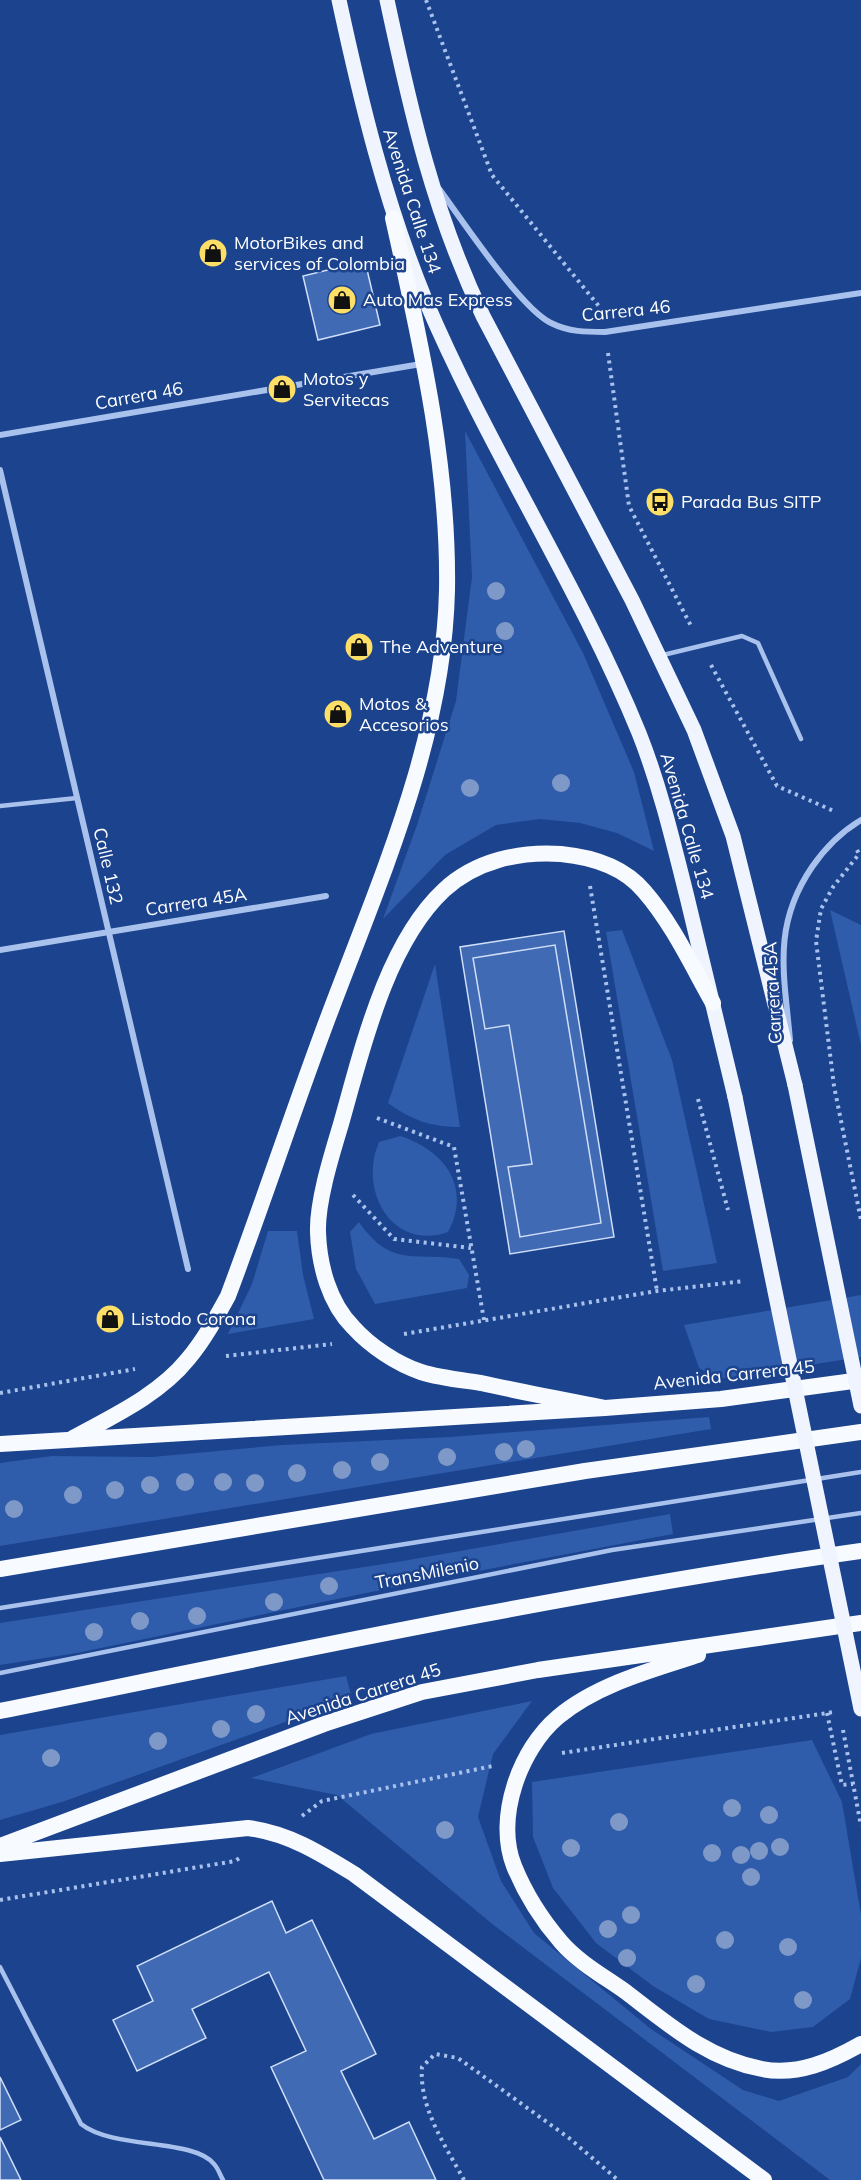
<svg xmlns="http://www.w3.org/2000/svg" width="861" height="2180" font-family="Mulish,sans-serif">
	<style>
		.green { fill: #2f5cab }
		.building { fill: #406ab3; stroke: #cfdef9; stroke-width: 1.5; fill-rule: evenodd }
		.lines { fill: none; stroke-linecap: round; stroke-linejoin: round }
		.path { stroke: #a9c2ed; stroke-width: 4; stroke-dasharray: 3 4.5; stroke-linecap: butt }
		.service { stroke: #a9c2ed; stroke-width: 4.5 }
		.minor { stroke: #a9c2ed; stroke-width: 6 }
		.primary { stroke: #eff4ff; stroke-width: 15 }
		.trunk { stroke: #f7faff; stroke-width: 16 }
		.path-bridge { stroke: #a9c2ed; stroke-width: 4; stroke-dasharray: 3 4.5; stroke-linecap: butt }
		.primary-bridge { stroke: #eff4ff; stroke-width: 15 }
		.tree { fill: #7e98c8 }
		.labels { text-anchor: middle; stroke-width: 5; stroke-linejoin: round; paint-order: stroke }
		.street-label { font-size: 18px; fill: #fff; stroke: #1c438d }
		.poi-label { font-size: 18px; fill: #fff; stroke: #1c438d; text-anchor: start }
	</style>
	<rect width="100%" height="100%" fill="#1c438d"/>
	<path class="green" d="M 465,431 L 583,653 L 634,772 L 654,851 L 617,833 L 580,823 L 540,819 L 496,825 L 445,855 L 383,919 L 417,825 L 456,701 L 472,577 Z
		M 830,910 L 861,925 L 861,1045 Z
		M 622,930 L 672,1060 L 717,1263 L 663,1271 L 606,932 Z
		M 435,964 L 460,1127 C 431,1127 411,1120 388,1103 Z
		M 400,1136 C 445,1150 472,1188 448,1232 C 392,1252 358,1190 379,1142 Z
		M 359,1222 C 391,1268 414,1252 459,1259 L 469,1275 L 467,1288 L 375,1304 L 356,1269 L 350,1232 Z
		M 268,1231 L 297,1231 L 303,1275 L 314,1319 L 228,1334 L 252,1284 Z
		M 861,1295 L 861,1357 L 718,1379 L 699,1368 L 684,1325 Z
		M 709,1417 L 711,1429 L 0,1546 L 0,1463 L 52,1456 L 152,1457 L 282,1445 L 450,1437 Z
		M 670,1514 L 673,1534 L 410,1584 L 77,1653 L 0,1665 L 0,1623 L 403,1561 Z
		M 346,1676 L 352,1698 L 62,1802 L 0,1820 L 0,1735 Z
		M 532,1701 L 493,1754 L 478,1817 L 501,1881 L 534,1933 L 651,2029 L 743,2090 L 779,2101 L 848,2077 L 861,2064 L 861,2180 L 830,2180 L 491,1923 L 337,1795 L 251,1778 L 371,1734 Z
		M 812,1740 L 842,1802 L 861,1915 L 861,1958 L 850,1999 L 813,2027 L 771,2032 L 709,2019 L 653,1986 L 596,1943 L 553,1888 L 533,1837 L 532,1782 Z"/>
	<path class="building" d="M 365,261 L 380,325 L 318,340 L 303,276 Z
		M 564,931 L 614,1237 L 510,1254 L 460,947 ZM 555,945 L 601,1223 L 520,1237 L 508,1167 L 532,1164 L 509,1025 L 485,1029 L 473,958 Z
		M 555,945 L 601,1223 L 520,1237 L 508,1167 L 532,1164 L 509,1025 L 485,1029 L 473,958 Z
		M 272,1901 L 286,1933 L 312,1920 L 376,2054 L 341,2071 L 374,2139 L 409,2122 L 436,2180 L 324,2180 L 271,2067 L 306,2051 L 269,1972 L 192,2009 L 206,2038 L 137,2071 L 113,2020 L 153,2001 L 137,1966 Z
		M 0,2077 L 21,2120 L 0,2130 Z
		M 0,2137 L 21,2180 L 0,2180 Z"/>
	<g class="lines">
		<path class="path" d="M 426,0 L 492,175 L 602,310
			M 608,353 L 629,506 L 691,626
			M 711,665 L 777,786 L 836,812
			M 857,850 L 859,854 L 833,887 L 821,909 L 816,941 L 834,1086 L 861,1220
			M 590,886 L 657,1291
			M 377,1118 L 454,1147 L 484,1320
			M 353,1195 L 394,1239 L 471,1248
			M 404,1334 L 657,1291 L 744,1281
			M 226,1356 L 332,1344
			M 0,1393 L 135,1369
			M 827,1713 L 842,1785 L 853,1784
			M 562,1753 L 834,1712
			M 302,1816 L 322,1801 L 493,1766
			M 0,1900 L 235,1861 L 241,1857
			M 464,2180 C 445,2145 419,2108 422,2067 L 435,2054 L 458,2058 L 569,2138 L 618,2180"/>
		<path class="service" d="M 663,655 L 742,636 L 758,643 L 801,739
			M 0,806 L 77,798
			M 0,1608 L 861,1472
			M 0,1673 L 612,1550 L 861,1513
			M 0,1967 L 81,2124 C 114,2150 193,2138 214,2164 C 218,2168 220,2175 223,2180"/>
		<path class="minor" d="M 440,190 C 462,220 521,309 551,323 C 569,332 586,332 605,332 L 861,293
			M 0,435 L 421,364
			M 0,470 L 188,1269
			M 0,950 L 326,896
			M 790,1040 C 784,973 772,926 812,867 C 825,848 841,832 861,820"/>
		<path class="primary" d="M 339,0 C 361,102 385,202 425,299 C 488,448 578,584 639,733 C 660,786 673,841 687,897 C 703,963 719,1030 735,1097
			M 387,0 C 411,112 433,211 483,316 L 632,600 L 694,730 L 733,836 L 795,1085"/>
		<path class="trunk" d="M 605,1408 C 564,1400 522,1392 481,1383 C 461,1380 440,1378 421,1372 C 397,1364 370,1346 353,1327 C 329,1303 319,1265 318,1232 C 317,1201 332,1154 341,1124 C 362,1050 386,944 444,890 C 475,861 519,851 561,854 C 592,857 623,866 644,891 C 672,923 692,966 713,1003
			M 73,1438 C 113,1416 159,1395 188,1359 C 204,1340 216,1318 228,1296 C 263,1203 294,1108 329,1015 C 380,879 444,738 447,590 C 449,463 420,341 393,218
			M 0,1444 L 605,1408 L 721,1399 L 861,1380
			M 0,1569 L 585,1471 L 861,1432
			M 698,1655 C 651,1670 596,1685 558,1717 C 520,1749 495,1817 514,1866 C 525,1893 542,1920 561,1942 C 578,1962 605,1977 626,1992 C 669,2025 708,2059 762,2069 C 798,2076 831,2061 861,2044
			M 0,1711 C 286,1653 572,1592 861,1551
			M 0,1846 L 324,1724 L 422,1692 L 538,1670 L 861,1623
			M 0,1854 L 248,1828 C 288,1833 320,1853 354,1874 L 764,2180"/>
		<path class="path-bridge" d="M 698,1099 L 728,1210
			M 843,1730 L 861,1826"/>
		<path class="primary-bridge" d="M 795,1085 L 861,1406
			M 735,1097 L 861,1709"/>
	</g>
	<g class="tree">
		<circle cx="496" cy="591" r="9"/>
		<circle cx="505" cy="631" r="9"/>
		<circle cx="561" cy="783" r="9"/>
		<circle cx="470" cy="788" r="9"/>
		<circle cx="526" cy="1449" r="9"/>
		<circle cx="504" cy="1452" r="9"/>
		<circle cx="447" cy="1457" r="9"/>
		<circle cx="380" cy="1462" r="9"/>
		<circle cx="342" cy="1470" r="9"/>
		<circle cx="297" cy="1473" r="9"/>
		<circle cx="185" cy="1482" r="9"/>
		<circle cx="223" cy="1482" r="9"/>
		<circle cx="255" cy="1483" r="9"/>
		<circle cx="150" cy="1485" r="9"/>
		<circle cx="115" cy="1490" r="9"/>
		<circle cx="73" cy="1495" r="9"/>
		<circle cx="14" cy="1509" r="9"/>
		<circle cx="329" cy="1586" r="9"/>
		<circle cx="274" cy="1602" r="9"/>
		<circle cx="197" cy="1616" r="9"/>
		<circle cx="140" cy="1621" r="9"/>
		<circle cx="94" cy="1632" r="9"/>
		<circle cx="256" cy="1714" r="9"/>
		<circle cx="221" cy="1729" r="9"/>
		<circle cx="158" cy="1741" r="9"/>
		<circle cx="51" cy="1758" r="9"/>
		<circle cx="732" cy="1808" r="9"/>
		<circle cx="769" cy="1815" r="9"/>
		<circle cx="619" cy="1822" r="9"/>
		<circle cx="445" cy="1830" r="9"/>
		<circle cx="780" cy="1847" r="9"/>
		<circle cx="571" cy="1848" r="9"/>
		<circle cx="759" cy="1851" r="9"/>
		<circle cx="712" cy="1853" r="9"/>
		<circle cx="741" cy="1855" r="9"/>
		<circle cx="751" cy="1877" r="9"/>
		<circle cx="631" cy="1915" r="9"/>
		<circle cx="608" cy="1929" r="9"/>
		<circle cx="725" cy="1940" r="9"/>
		<circle cx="788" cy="1947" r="9"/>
		<circle cx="627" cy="1958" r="9"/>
		<circle cx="696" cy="1984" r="9"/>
		<circle cx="803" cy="2000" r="9"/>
	</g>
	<defs>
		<g id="shop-disc" transform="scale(1.5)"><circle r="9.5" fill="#fddf67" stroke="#1c438d"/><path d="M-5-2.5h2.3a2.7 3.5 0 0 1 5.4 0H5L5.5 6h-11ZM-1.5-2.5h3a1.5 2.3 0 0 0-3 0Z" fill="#111"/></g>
		<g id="bus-disc" transform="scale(1.5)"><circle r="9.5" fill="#fddf67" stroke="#1c438d"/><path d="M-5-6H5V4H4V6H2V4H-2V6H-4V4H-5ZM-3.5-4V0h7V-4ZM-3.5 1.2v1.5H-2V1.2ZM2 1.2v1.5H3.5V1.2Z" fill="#111"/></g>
	</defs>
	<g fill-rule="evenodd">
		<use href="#shop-disc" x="213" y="253"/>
		<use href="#shop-disc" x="342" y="300"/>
		<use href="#shop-disc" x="282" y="389"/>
		<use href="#bus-disc" x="660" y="502"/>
		<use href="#shop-disc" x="359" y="647"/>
		<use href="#shop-disc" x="338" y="714"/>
		<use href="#shop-disc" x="110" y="1319"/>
	</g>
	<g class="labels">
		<g class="street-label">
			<text transform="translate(412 201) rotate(72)" y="6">Avenida Calle 134</text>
			<text transform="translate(626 311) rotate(-6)" y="6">Carrera 46</text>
			<text transform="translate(139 396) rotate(-10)" y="6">Carrera 46</text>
			<text transform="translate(687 826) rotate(74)" y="6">Avenida Calle 134</text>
			<text transform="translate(108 866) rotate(77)" y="6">Calle 132</text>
			<text transform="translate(196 902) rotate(-9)" y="6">Carrera 45A</text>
			<text transform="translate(773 993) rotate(-93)" y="6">Carrera 45A</text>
			<text transform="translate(734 1375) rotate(-6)" y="6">Avenida Carrera 45</text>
			<text transform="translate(427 1573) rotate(-11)" y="6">TransMilenio</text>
			<text transform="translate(363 1694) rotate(-18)" y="6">Avenida Carrera 45</text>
		</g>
		<g class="poi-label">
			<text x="234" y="249">MotorBikes and<tspan x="234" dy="21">services of Colombia</tspan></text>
			<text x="363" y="306">Auto Mas Express</text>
			<text x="303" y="385">Motos y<tspan x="303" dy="21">Servitecas</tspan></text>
			<text x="681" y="508">Parada Bus SITP</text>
			<text x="380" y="653">The Adventure</text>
			<text x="359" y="710">Motos &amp;<tspan x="359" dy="21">Accesorios</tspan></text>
			<text x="131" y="1325">Listodo Corona</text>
		</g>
	</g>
</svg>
